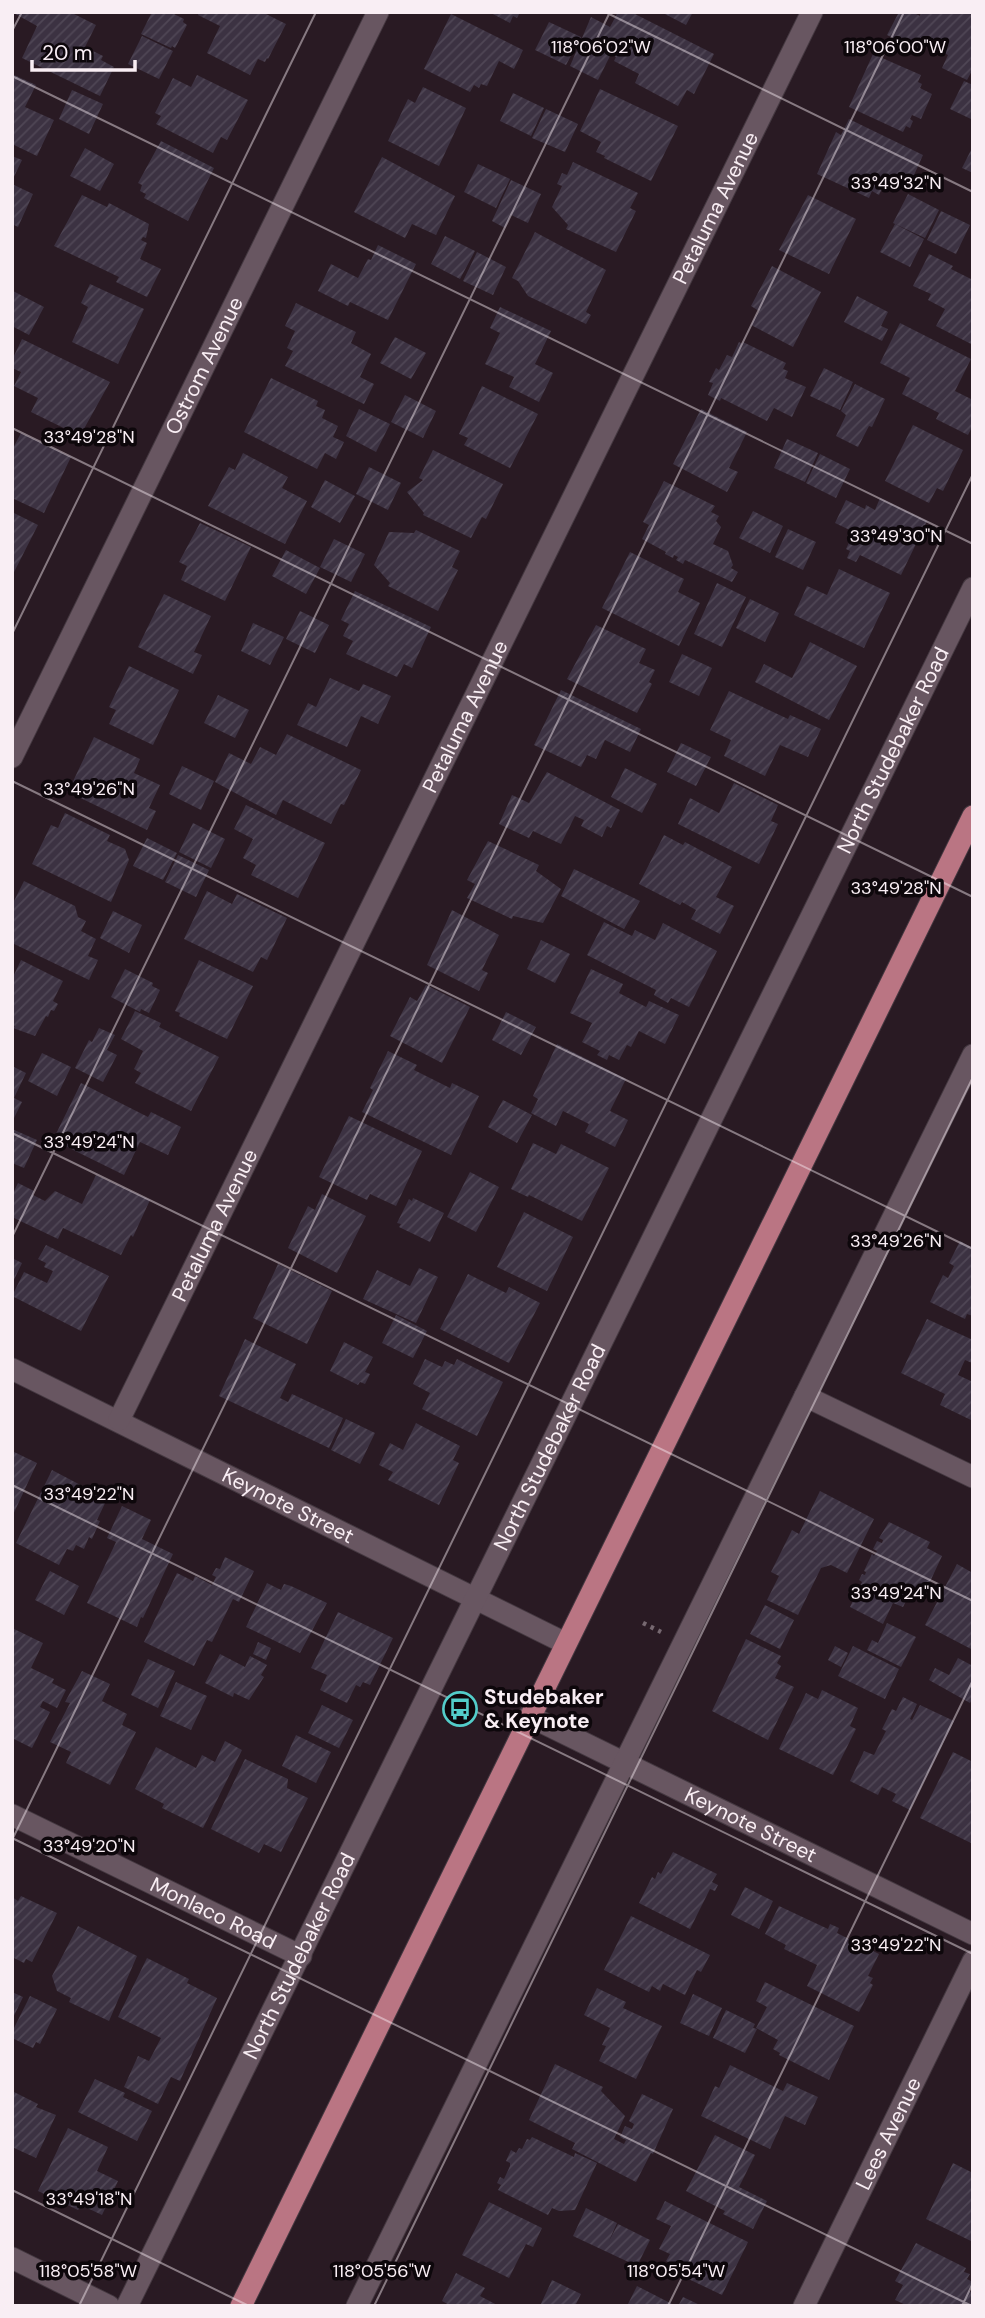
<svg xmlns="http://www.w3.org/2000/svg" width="985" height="2318" font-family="'DM Sans',sans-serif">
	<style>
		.building { fill: url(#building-hatch) }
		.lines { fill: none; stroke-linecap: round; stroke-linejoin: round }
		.minor-casing { stroke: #443840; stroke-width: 23 }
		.major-casing { stroke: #443840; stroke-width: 23 }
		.path { stroke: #766870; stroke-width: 4.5; stroke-dasharray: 3.5 5; stroke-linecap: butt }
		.minor { stroke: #685661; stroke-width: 21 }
		.major { stroke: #ba7583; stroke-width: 21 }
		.ticks { fill: none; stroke: #f9eef4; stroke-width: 2; stroke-opacity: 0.45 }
		.labels { text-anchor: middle; stroke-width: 7; stroke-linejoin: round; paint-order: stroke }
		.street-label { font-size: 21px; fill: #f9eef4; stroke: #0d070b }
		.poi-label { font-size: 21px; font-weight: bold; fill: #f9eef4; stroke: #0d070b; text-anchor: start }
		.ticks-label { font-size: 18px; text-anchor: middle; fill: #f9eef4; stroke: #0d070b; stroke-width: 7; stroke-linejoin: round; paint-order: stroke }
	</style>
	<defs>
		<pattern id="building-hatch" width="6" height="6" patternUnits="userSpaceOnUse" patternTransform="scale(1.75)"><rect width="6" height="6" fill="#3c3242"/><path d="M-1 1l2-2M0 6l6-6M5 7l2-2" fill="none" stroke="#4f4655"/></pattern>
	</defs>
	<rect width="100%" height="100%" fill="#291a23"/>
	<path class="building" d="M 12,12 L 70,12 L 96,25 L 85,47 L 103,56 L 101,60 L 114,67 L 100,96 L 22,58 L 37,26 Z
		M 152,12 L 170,12 L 184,19 L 183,22 L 187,25 L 175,48 L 172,46 L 171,48 L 141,34 Z
		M 199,12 L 262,12 L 286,24 L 268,59 L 267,58 L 265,62 L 258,59 L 250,75 L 207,53 L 220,26 L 198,15 Z
		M 489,12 L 520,12 L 517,18 L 513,16 L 510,23 Z
		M 618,12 L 631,12 L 714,54 L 694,94 L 687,90 L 678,106 L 635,83 L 639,74 L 614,61 L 616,57 L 611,54 L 598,80 L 570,66 L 591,17 L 610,27 Z
		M 661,12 L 693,12 L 686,25 Z
		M 899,12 L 912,12 L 920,16 L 921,12 L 973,12 L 973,69 L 967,80 L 942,68 L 948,55 L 922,42 L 918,50 L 887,35 Z
		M 451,14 L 523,50 L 514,69 L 499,61 L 487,86 L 481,84 L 479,88 L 474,85 L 470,92 L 424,69 Z
		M 549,22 L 581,37 L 566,65 L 535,50 Z
		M 142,36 L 173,51 L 159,79 L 128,64 Z
		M 873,54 L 921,75 L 918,82 L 922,84 L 920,88 L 932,94 L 921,119 L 912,115 L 910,119 L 913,121 L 910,128 L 906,126 L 903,132 L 849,107 Z
		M 12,74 L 36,85 L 25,107 L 54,120 L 37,156 L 12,144 Z
		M 197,75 L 248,100 L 227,140 L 221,137 L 213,153 L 156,124 L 161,116 L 155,113 L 173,78 L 191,87 Z
		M 964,81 L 973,85 L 973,120 L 950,109 Z
		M 423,87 L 466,108 L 439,166 L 388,141 L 408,99 L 415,103 Z
		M 600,89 L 678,126 L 651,181 L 604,158 L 605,156 L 596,152 L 601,142 L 580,131 Z
		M 72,90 L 103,104 L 89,134 L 59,119 Z
		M 513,93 L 544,108 L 531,136 L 500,121 Z
		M 546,109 L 578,124 L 565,152 L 532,138 Z
		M 849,119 L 923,155 L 910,184 L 889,175 L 879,195 L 872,191 L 869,198 L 817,174 L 836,132 L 841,135 Z
		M 161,141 L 214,168 L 188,221 L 144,198 L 146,194 L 140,191 L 142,185 L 138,183 Z
		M 973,146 L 973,173 L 962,168 Z
		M 85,148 L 114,164 L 100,191 L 70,176 Z
		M 12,156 L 22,160 L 12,181 Z
		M 382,157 L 455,196 L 436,235 L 412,224 L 405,238 L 354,212 Z
		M 573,162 L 638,193 L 630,208 L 636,211 L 616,252 L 566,229 L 568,225 L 552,207 L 562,186 L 557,184 L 562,173 L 567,175 Z
		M 478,164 L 510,179 L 496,208 L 464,192 Z
		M 511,180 L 541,194 L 528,223 L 511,215 L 505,228 L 492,221 Z
		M 12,184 L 33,194 L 18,227 L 12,224 Z
		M 908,194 L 939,210 L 925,238 L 893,223 Z
		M 82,195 L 107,207 L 109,203 L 149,224 L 146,238 L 143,237 L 141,240 L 147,243 L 140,259 L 161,269 L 147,297 L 116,282 L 119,277 L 54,246 Z
		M 808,195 L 856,219 L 829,274 L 779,250 Z
		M 941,211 L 970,225 L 956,254 L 927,240 Z
		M 895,224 L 924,239 L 910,267 L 880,252 Z
		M 535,232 L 606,270 L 586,312 L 591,315 L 586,324 L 528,296 L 518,281 L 512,278 Z
		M 445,236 L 475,251 L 460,279 L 431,264 Z
		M 378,245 L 416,264 L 388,320 L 350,302 L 348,306 L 318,291 L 331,264 L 358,278 L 368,259 L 371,260 Z
		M 477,252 L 506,267 L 493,295 L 463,281 Z
		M 929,254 L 953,266 L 951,269 L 973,280 L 973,345 L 936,326 L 945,309 L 928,300 L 931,294 L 913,286 Z
		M 772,266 L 821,292 L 793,347 L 751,325 L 759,311 L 751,306 Z
		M 90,284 L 144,309 L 118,364 L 72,342 L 88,307 L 81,303 Z
		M 13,291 L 44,307 L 29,335 L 12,326 Z
		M 857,296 L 888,312 L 881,326 L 888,329 L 882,341 L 844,322 Z
		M 296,303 L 356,332 L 351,343 L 371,354 L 360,377 L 374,384 L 364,404 L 285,366 L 293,351 L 287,348 L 295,331 L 285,326 Z
		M 500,307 L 551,331 L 535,364 L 553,373 L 539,402 L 509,387 L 514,377 L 485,364 L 500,333 L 490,328 Z
		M 900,323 L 971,359 L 955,391 L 973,400 L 973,425 L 968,435 L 936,419 L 939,413 L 902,394 L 910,378 L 880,363 Z
		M 395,337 L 426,353 L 411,379 L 380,363 Z
		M 22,339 L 110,382 L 80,436 L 31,412 L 38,398 L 14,386 L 21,372 L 12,368 L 12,360 Z
		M 739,342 L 742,344 L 743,342 L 786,363 L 783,369 L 788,371 L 785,378 L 806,387 L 792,417 L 774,408 L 767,421 L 721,398 L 720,401 L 708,395 L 713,383 L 709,382 L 716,368 L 719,370 L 727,355 L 732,357 Z
		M 824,368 L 853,382 L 840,410 L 810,396 Z
		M 271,378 L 318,401 L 316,406 L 325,410 L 322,418 L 338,426 L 333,437 L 344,442 L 336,459 L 325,453 L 317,469 L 244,432 Z
		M 855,384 L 885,399 L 872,427 L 869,426 L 858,447 L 836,436 L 846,415 L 841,411 Z
		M 482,386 L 538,414 L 510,468 L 464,445 L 468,438 L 459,434 Z
		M 405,395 L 436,411 L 423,438 L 391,422 Z
		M 359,409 L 390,424 L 376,452 L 346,436 Z
		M 701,409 L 747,432 L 729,468 L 738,472 L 727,492 L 673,464 Z
		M 913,425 L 963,450 L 943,491 L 937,488 L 929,503 L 885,481 Z
		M 21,433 L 71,457 L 44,513 L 12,498 L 12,450 Z
		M 787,439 L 818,453 L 805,482 L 774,468 Z
		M 433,450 L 503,484 L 486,519 L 482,517 L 471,538 L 423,515 L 424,513 L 407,492 L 423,480 L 419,478 Z
		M 243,453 L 288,477 L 282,488 L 307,501 L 285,544 L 208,506 L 229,467 L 235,470 Z
		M 820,454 L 850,469 L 836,498 L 806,483 Z
		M 369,467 L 401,483 L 388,510 L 356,494 Z
		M 325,480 L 355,496 L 340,523 L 311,507 Z
		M 664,481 L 715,506 L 711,512 L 719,516 L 716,521 L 721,527 L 713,544 L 728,551 L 733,565 L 731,568 L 738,572 L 732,582 L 685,560 L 683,564 L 676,560 L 678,557 L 674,555 L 673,558 L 665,554 L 666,552 L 642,539 L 649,525 L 643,522 Z
		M 880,498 L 927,521 L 901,575 L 860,555 L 856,562 L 847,558 L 850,551 L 846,549 L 854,532 L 835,523 L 846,500 L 865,509 L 866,505 L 875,510 Z
		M 753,511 L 783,526 L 770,553 L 739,538 Z
		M 12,512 L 38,525 L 12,576 Z
		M 200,523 L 251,547 L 225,601 L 181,580 L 187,566 L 179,562 Z
		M 788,529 L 816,542 L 803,570 L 775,557 Z
		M 416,530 L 460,551 L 452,567 L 458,570 L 438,611 L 388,586 L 390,583 L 374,565 L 389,532 L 414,533 Z
		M 334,539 L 365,554 L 351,582 L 320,567 Z
		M 286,550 L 320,568 L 306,594 L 272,576 Z
		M 630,552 L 684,579 L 678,592 L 700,603 L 679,646 L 602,608 Z
		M 839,569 L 890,593 L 864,648 L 794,615 L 807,586 L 827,595 Z
		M 717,583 L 746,597 L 722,647 L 694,634 Z
		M 355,591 L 431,627 L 412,668 L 404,664 L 397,677 L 346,654 L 353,641 L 343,636 L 349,624 L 341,620 Z
		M 164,594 L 211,616 L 194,652 L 202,655 L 193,674 L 138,647 Z
		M 750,599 L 779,613 L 765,642 L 736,628 Z
		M 300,611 L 329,625 L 315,653 L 286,639 Z
		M 253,623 L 284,637 L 270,665 L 241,651 Z
		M 596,625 L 646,649 L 639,663 L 655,670 L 649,682 L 652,684 L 637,713 L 567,679 Z
		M 810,642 L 857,666 L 829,720 L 755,682 L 764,664 L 792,678 Z
		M 682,654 L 712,668 L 699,696 L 669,682 Z
		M 129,666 L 179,690 L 153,745 L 109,724 L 116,710 L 109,707 Z
		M 330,678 L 359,691 L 363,684 L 391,696 L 378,724 L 361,716 L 347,747 L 297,725 L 308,703 L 316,707 Z
		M 561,690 L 641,729 L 630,752 L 605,740 L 596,759 L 587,755 L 581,767 L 534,745 Z
		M 729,691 L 788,719 L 790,715 L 821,729 L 808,757 L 780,745 L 765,776 L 724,756 L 731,740 L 710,730 Z
		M 218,695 L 249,710 L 235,738 L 204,723 Z
		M 287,734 L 361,770 L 344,805 L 341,804 L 331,824 L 283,800 L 276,815 L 215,782 L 229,753 L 251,764 L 260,747 L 276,755 Z
		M 94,737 L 140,759 L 134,773 L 160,785 L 149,808 L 156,811 L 147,830 L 68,792 Z
		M 681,743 L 711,757 L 696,786 L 667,772 Z
		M 182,766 L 214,781 L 201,810 L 169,794 Z
		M 625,768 L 657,784 L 642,813 L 611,797 Z
		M 547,772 L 620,810 L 611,828 L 607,826 L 602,837 L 581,826 L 584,820 L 575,816 L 561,844 L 533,831 L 529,838 L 499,824 L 512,795 L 529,803 Z
		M 734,783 L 778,805 L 771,821 L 778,824 L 759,864 L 678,824 L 690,798 L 719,813 Z
		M 246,805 L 325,843 L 298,898 L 251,875 L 256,865 L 243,858 L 253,839 L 234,829 Z
		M 65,813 L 110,835 L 107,841 L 125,849 L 129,860 L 111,902 L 32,864 L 51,825 L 58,828 Z
		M 193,823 L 225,839 L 211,868 L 179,852 Z
		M 664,835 L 683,845 L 685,842 L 732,867 L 716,897 L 734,906 L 720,934 L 691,919 L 696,910 L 682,902 L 680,905 L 639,884 Z
		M 147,838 L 177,853 L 163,880 L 133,866 Z
		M 488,841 L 539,865 L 536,871 L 561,889 L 543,923 L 513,916 L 512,919 L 467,898 L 475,884 L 467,880 Z
		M 178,855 L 209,870 L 196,897 L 165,882 Z
		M 574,869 L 640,901 L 624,929 L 561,896 Z
		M 24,881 L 75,906 L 78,917 L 86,921 L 81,931 L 96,939 L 88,956 L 98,960 L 89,980 L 12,943 L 12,905 Z
		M 207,891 L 232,904 L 237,894 L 287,918 L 267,960 L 261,957 L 253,972 L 184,939 Z
		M 452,910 L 499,935 L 482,970 L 488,973 L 479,991 L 427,965 Z
		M 113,911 L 142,925 L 129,953 L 100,938 Z
		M 604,922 L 632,936 L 635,930 L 655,940 L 663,923 L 717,951 L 689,1007 L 671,998 L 668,1003 L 654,995 L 656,990 L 587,955 Z
		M 541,940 L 570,954 L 555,983 L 527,969 Z
		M 21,960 L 63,981 L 53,1001 L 58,1004 L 54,1011 L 51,1010 L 48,1017 L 46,1016 L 35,1036 L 13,1028 L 15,1026 L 12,1025 L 12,979 Z
		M 199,960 L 253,986 L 227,1039 L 179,1016 L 180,1013 L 175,1011 Z
		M 125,969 L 153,983 L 152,986 L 160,990 L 149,1013 L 141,1009 L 140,1012 L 111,997 Z
		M 591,969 L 623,984 L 619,993 L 646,1007 L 649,1001 L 679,1015 L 665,1044 L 639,1031 L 631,1047 L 627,1045 L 619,1060 L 609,1055 L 607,1060 L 597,1055 L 600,1051 L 582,1042 L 592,1023 L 570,1013 Z
		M 426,985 L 470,1007 L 442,1063 L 390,1036 L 410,997 L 417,1001 Z
		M 135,1011 L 161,1023 L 159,1027 L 219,1057 L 191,1111 L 135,1083 L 141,1073 L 134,1069 L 143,1051 L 121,1039 Z
		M 506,1012 L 536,1027 L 521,1055 L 492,1040 Z
		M 99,1028 L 115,1035 L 107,1050 L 117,1055 L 103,1082 L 75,1068 L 89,1040 L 92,1042 Z
		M 557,1044 L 626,1079 L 610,1111 L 628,1120 L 615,1147 L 585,1132 L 589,1124 L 563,1111 L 556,1126 L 531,1113 L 538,1099 L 533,1096 Z
		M 388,1051 L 417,1065 L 414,1070 L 450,1088 L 452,1083 L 479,1096 L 451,1155 L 362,1112 L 373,1090 L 370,1088 Z
		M 42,1053 L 71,1067 L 57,1096 L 28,1081 Z
		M 12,1066 L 26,1073 L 14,1098 L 22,1102 L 12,1122 Z
		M 81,1083 L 148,1117 L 151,1112 L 181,1127 L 168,1155 L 140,1142 L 124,1175 L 53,1140 Z
		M 503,1100 L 532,1115 L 517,1143 L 488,1127 Z
		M 349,1116 L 422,1151 L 396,1206 L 370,1194 L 367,1200 L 319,1177 Z
		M 12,1129 L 37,1140 L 24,1168 L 12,1163 Z
		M 533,1143 L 556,1154 L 561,1144 L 609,1168 L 582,1221 L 529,1195 L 528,1197 L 511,1189 Z
		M 470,1172 L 499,1187 L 476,1232 L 447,1217 Z
		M 96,1175 L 150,1200 L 133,1237 L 131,1235 L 121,1255 L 63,1228 L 58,1239 L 12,1217 L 12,1195 L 18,1183 L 34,1191 L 33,1195 L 45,1201 L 55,1191 L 82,1204 Z
		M 322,1194 L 366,1216 L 337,1273 L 288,1248 L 308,1206 L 315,1210 Z
		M 413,1198 L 444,1213 L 430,1242 L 399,1227 L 401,1224 L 397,1223 L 409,1199 L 412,1201 Z
		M 524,1212 L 573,1237 L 547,1291 L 497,1267 Z
		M 960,1241 L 973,1248 L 973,1316 L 967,1314 L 965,1319 L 930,1302 L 943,1275 L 948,1278 L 954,1266 L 949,1263 Z
		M 46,1245 L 109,1276 L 81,1331 L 12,1296 L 24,1272 L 47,1283 L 53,1271 L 44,1267 L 46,1263 L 38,1259 Z
		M 12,1258 L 22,1263 L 12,1284 Z
		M 278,1264 L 332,1291 L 307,1344 L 253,1318 Z
		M 419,1268 L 438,1277 L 416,1323 L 363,1299 L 377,1270 L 410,1286 Z
		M 468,1274 L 506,1293 L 509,1287 L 540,1303 L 509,1363 L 440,1329 Z
		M 396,1315 L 427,1331 L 413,1358 L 382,1343 Z
		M 927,1319 L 973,1340 L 973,1361 L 972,1363 L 965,1360 L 958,1375 L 973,1382 L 973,1421 L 940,1405 L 945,1394 L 901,1373 Z
		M 245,1339 L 296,1364 L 280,1398 L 288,1402 L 292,1394 L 343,1418 L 329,1448 L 219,1396 Z
		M 344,1342 L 373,1357 L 365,1372 L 370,1374 L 365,1384 L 360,1382 L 358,1385 L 330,1371 Z
		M 425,1359 L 442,1367 L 445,1361 L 454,1365 L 457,1359 L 503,1382 L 477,1436 L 422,1409 L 430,1393 L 413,1384 Z
		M 346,1419 L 375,1433 L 360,1464 L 331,1450 Z
		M 416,1423 L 460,1446 L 453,1460 L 459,1463 L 439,1505 L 388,1480 L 393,1472 L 379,1465 L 390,1443 L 403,1450 Z
		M 12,1451 L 37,1463 L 12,1517 Z
		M 52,1470 L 107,1499 L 97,1520 L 100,1521 L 92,1539 L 89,1537 L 84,1549 L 76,1545 L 73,1551 L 67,1549 L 59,1565 L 16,1543 Z
		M 820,1491 L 874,1519 L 847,1573 L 831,1565 L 821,1568 L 798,1615 L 767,1600 L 779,1576 L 771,1572 L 792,1530 L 799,1534 Z
		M 122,1506 L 151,1520 L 142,1539 L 173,1554 L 143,1618 L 141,1617 L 137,1627 L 87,1603 L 116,1542 L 107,1538 Z
		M 889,1522 L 930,1542 L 927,1548 L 942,1556 L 921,1601 L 909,1595 L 903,1607 L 893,1603 L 883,1624 L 850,1607 L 862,1582 L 859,1580 L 862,1574 L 865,1575 L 866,1572 L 864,1571 L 872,1554 L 874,1556 L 877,1551 L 873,1549 L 877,1541 L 882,1543 L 883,1540 L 879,1538 Z
		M 225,1557 L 254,1571 L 239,1602 L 233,1599 L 212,1642 L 207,1640 L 194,1666 L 144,1642 L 177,1573 L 193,1581 L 195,1576 L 212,1585 L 216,1577 L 212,1575 L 216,1568 L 220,1569 Z
		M 957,1564 L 971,1572 L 973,1568 L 973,1650 L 925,1625 Z
		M 50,1571 L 79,1586 L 64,1615 L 35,1600 Z
		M 267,1583 L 281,1590 L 284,1584 L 291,1586 L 327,1603 L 300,1653 L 246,1627 Z
		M 765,1605 L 794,1620 L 780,1649 L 750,1634 Z
		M 338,1612 L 393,1638 L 370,1685 L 363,1682 L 360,1687 L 356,1685 L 347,1703 L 320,1690 L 327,1675 L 311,1668 Z
		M 887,1623 L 916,1637 L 901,1667 L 867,1650 L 872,1640 L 878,1643 Z
		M 12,1628 L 43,1643 L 31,1668 L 54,1679 L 52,1683 L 66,1690 L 57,1708 L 43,1701 L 40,1707 L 50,1712 L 32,1748 L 12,1738 Z
		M 746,1639 L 781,1656 L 777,1663 L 781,1666 L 775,1678 L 794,1687 L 768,1740 L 712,1711 Z
		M 258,1642 L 271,1648 L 266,1660 L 253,1654 Z
		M 835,1646 L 848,1653 L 841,1667 L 828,1660 Z
		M 853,1646 L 899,1669 L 885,1699 L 838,1676 Z
		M 220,1654 L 245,1667 L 250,1656 L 267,1665 L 261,1675 L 264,1677 L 249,1700 L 234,1693 L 233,1697 L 205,1683 Z
		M 958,1658 L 973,1666 L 973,1698 L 970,1703 L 929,1680 L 935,1668 L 949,1675 Z
		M 148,1659 L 175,1671 L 158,1708 L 131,1695 Z
		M 82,1671 L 110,1684 L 102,1701 L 127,1714 L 122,1725 L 136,1732 L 110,1785 L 66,1763 L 71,1752 L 50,1742 L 70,1703 L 65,1702 Z
		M 176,1682 L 207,1696 L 191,1730 L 160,1716 Z
		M 822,1690 L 858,1708 L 850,1726 L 856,1729 L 833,1775 L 779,1749 L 806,1693 L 818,1699 Z
		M 903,1697 L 917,1704 L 910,1719 L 912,1720 L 920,1705 L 954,1721 L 910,1810 L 892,1801 L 896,1794 L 882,1787 L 878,1795 L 850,1781 L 864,1751 L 874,1755 L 886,1731 L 882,1729 L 892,1709 L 896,1711 Z
		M 322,1705 L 353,1720 L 339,1748 L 308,1733 Z
		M 296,1735 L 331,1752 L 316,1783 L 282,1766 Z
		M 225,1741 L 242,1750 L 203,1828 L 162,1808 L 164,1804 L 135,1789 L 156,1747 L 196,1768 L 202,1755 L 215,1762 Z
		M 953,1752 L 973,1762 L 973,1844 L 920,1818 Z
		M 245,1759 L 288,1779 L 287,1788 L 308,1798 L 281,1852 L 264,1844 L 259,1853 L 211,1829 Z
		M 673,1852 L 717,1874 L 712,1882 L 718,1885 L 715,1891 L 710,1889 L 690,1929 L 639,1903 L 652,1877 L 655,1879 L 658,1872 L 661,1874 Z
		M 745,1887 L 773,1901 L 759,1929 L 731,1915 Z
		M 21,1896 L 57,1913 L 32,1962 L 26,1959 L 24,1963 L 12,1957 L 12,1897 L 18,1901 Z
		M 779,1906 L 828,1929 L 830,1924 L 839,1928 L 837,1933 L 879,1954 L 868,1976 L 873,1978 L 870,1983 L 873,1985 L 859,2012 L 807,1986 L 817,1965 L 784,1949 L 786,1945 L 765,1934 Z
		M 631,1916 L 710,1955 L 701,1972 L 697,1970 L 685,1995 L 663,1984 L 660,1991 L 652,1986 L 649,1992 L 604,1970 Z
		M 78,1926 L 137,1956 L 109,2021 L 69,2002 L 71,1998 L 57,1991 L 52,1976 Z
		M 147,1958 L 189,1979 L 187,1983 L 217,1998 L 180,2081 L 171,2077 L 158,2104 L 124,2087 L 138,2056 L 149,2061 L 161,2038 L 118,2017 Z
		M 765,1982 L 854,2026 L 829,2080 L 779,2055 L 780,2053 L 773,2049 L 778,2040 L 756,2028 L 767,2007 L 756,2001 Z
		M 597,1988 L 626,2002 L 623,2008 L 662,2026 L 636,2079 L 599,2061 L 606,2046 L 602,2045 L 610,2028 L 584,2015 Z
		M 12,1992 L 23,1997 L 12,2020 Z
		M 693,1994 L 722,2008 L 709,2036 L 680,2023 Z
		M 30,1996 L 57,2009 L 40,2044 L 36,2042 L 33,2048 L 12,2038 L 12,2032 Z
		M 726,2010 L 755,2024 L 753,2028 L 757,2029 L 745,2053 L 713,2038 Z
		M 555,2064 L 603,2087 L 601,2091 L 625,2116 L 614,2139 L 624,2144 L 626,2140 L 620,2137 L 625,2126 L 632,2129 L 634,2124 L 629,2121 L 642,2094 L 673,2109 L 653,2154 L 651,2153 L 636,2182 L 572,2149 L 575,2143 L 529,2120 Z
		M 730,2065 L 783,2091 L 787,2083 L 818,2097 L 805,2125 L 785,2116 L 770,2149 L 701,2116 L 715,2086 L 719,2088 Z
		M 95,2079 L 125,2093 L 123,2097 L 152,2111 L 137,2141 L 78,2112 Z
		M 12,2091 L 38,2104 L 36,2107 L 56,2115 L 36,2158 L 12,2147 Z
		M 68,2128 L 108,2147 L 97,2171 L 118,2181 L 102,2215 L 81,2205 L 78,2210 L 38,2191 Z
		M 715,2135 L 755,2155 L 739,2187 L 767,2201 L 753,2229 L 723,2214 L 725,2211 L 686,2191 Z
		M 532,2137 L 574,2157 L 575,2153 L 597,2163 L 575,2210 L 559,2211 L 552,2208 L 548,2215 L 498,2190 L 501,2185 L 497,2183 L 500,2177 L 504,2179 L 510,2166 L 510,2163 L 506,2161 L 511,2150 L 516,2153 L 519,2148 L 522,2149 L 527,2139 L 530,2140 Z
		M 953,2163 L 973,2173 L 973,2242 L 926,2219 Z
		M 665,2201 L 748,2242 L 722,2295 L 676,2273 L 679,2267 L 666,2261 L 670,2254 L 659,2249 L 671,2226 L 656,2219 Z
		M 489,2202 L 542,2228 L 533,2247 L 526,2244 L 509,2278 L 462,2255 Z
		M 586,2208 L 617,2223 L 609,2241 L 618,2224 L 650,2240 L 637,2266 L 573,2236 Z
		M 916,2243 L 966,2268 L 964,2272 L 970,2274 L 967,2279 L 973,2282 L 969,2291 L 973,2293 L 973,2306 L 908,2306 L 895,2300 L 903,2285 L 895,2281 Z
		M 456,2273 L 485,2288 L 480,2296 L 499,2306 L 451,2306 L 442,2301 Z
		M 552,2280 L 581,2294 L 575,2306 L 540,2306 Z
		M 637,2286 L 676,2306 L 627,2306 Z
		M 683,2297 L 702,2306 L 678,2306 Z"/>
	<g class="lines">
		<g class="minor-casing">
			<g id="minor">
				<path id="s1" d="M 12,757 L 378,12"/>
				<path id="s2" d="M 12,1369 L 565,1643"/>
				<path d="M 805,1396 L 973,1477"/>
				<path id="s3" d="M 119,1420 L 812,12"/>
				<path id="s4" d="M 529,1716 L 973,1934"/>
				<path id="s5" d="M 12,1815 L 301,1956"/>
				<path d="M 12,2258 L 109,2306"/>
				<path id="s6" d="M 127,2306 L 973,588"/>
				<path d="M 357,2306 L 973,1055"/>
				<path id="s7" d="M 804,2306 L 973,1961"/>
			</g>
		</g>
		<g class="major-casing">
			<path id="major" d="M 241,2306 L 973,816"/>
		</g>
		<path class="path" d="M 643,1623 L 661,1632"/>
		<use href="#minor" class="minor"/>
		<use href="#major" class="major"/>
	</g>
	<path class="ticks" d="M 605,12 L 973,192M 12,31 L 22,12M 12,76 L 973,544M 12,428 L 973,897M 12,634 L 316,12M 12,781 L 973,1249M 12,1133 L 973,1601M 12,1237 L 610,12M 12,1485 L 973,1954M 12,1838 L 972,2306M 12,1840 L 904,12M 12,2190 L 249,2306M 79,2306 L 973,474M 374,2306 L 973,1077M 668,2306 L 973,1680M 962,2306 L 973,2283"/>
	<defs>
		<g id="bus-ring" transform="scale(1.75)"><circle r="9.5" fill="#0d070b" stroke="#53cdca" stroke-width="1.5"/><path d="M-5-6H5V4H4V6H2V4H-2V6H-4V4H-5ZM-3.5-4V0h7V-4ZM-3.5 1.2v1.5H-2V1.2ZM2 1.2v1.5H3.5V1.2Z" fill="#53cdca"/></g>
	</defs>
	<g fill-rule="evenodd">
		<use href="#bus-ring" x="460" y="1709"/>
	</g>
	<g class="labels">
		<g class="street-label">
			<text dy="7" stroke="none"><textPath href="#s3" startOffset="1351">Petaluma Avenue</textPath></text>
			<text dy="7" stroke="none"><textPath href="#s1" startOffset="436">Ostrom Avenue</textPath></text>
			<text dy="7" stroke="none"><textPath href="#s3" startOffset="784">Petaluma Avenue</textPath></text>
			<text dy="7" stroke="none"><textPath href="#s6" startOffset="1734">North Studebaker Road</textPath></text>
			<text dy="7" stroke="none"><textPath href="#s3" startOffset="217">Petaluma Avenue</textPath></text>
			<text dy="7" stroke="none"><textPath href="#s6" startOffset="957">North Studebaker Road</textPath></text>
			<text dy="7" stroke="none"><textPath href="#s2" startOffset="308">Keynote Street</textPath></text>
			<text dy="7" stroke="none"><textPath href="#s4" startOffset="247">Keynote Street</textPath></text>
			<text dy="7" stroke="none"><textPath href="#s5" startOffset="224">Monlaco Road</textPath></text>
			<text dy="7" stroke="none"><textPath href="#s6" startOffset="390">North Studebaker Road</textPath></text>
			<text dy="7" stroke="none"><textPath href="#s7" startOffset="192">Lees Avenue</textPath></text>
		</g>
		<g class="poi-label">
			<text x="484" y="1704">Studebaker<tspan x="484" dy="24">&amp; Keynote</tspan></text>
		</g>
	</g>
	<g class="ticks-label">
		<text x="895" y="53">118°06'00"W</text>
		<text x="601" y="53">118°06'02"W</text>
		<text x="896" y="189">33°49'32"N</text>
		<text x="89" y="443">33°49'28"N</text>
		<text x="896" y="542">33°49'30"N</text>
		<text x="89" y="795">33°49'26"N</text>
		<text x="896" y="894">33°49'28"N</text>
		<text x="89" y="1148">33°49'24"N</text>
		<text x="896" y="1247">33°49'26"N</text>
		<text x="89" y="1500">33°49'22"N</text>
		<text x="896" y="1599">33°49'24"N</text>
		<text x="89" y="1852">33°49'20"N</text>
		<text x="896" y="1951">33°49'22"N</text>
		<text x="89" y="2205">33°49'18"N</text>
		<text x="88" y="2277">118°05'58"W</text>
		<text x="382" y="2277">118°05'56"W</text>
		<text x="676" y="2277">118°05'54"W</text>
	</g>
	<rect width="985" height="2318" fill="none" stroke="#f9eef4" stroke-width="28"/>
	<path d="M32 60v10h103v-10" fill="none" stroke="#f9eef4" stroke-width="3.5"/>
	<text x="42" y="60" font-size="21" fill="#f9eef4" stroke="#0d070b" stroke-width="5" paint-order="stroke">20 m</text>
</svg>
